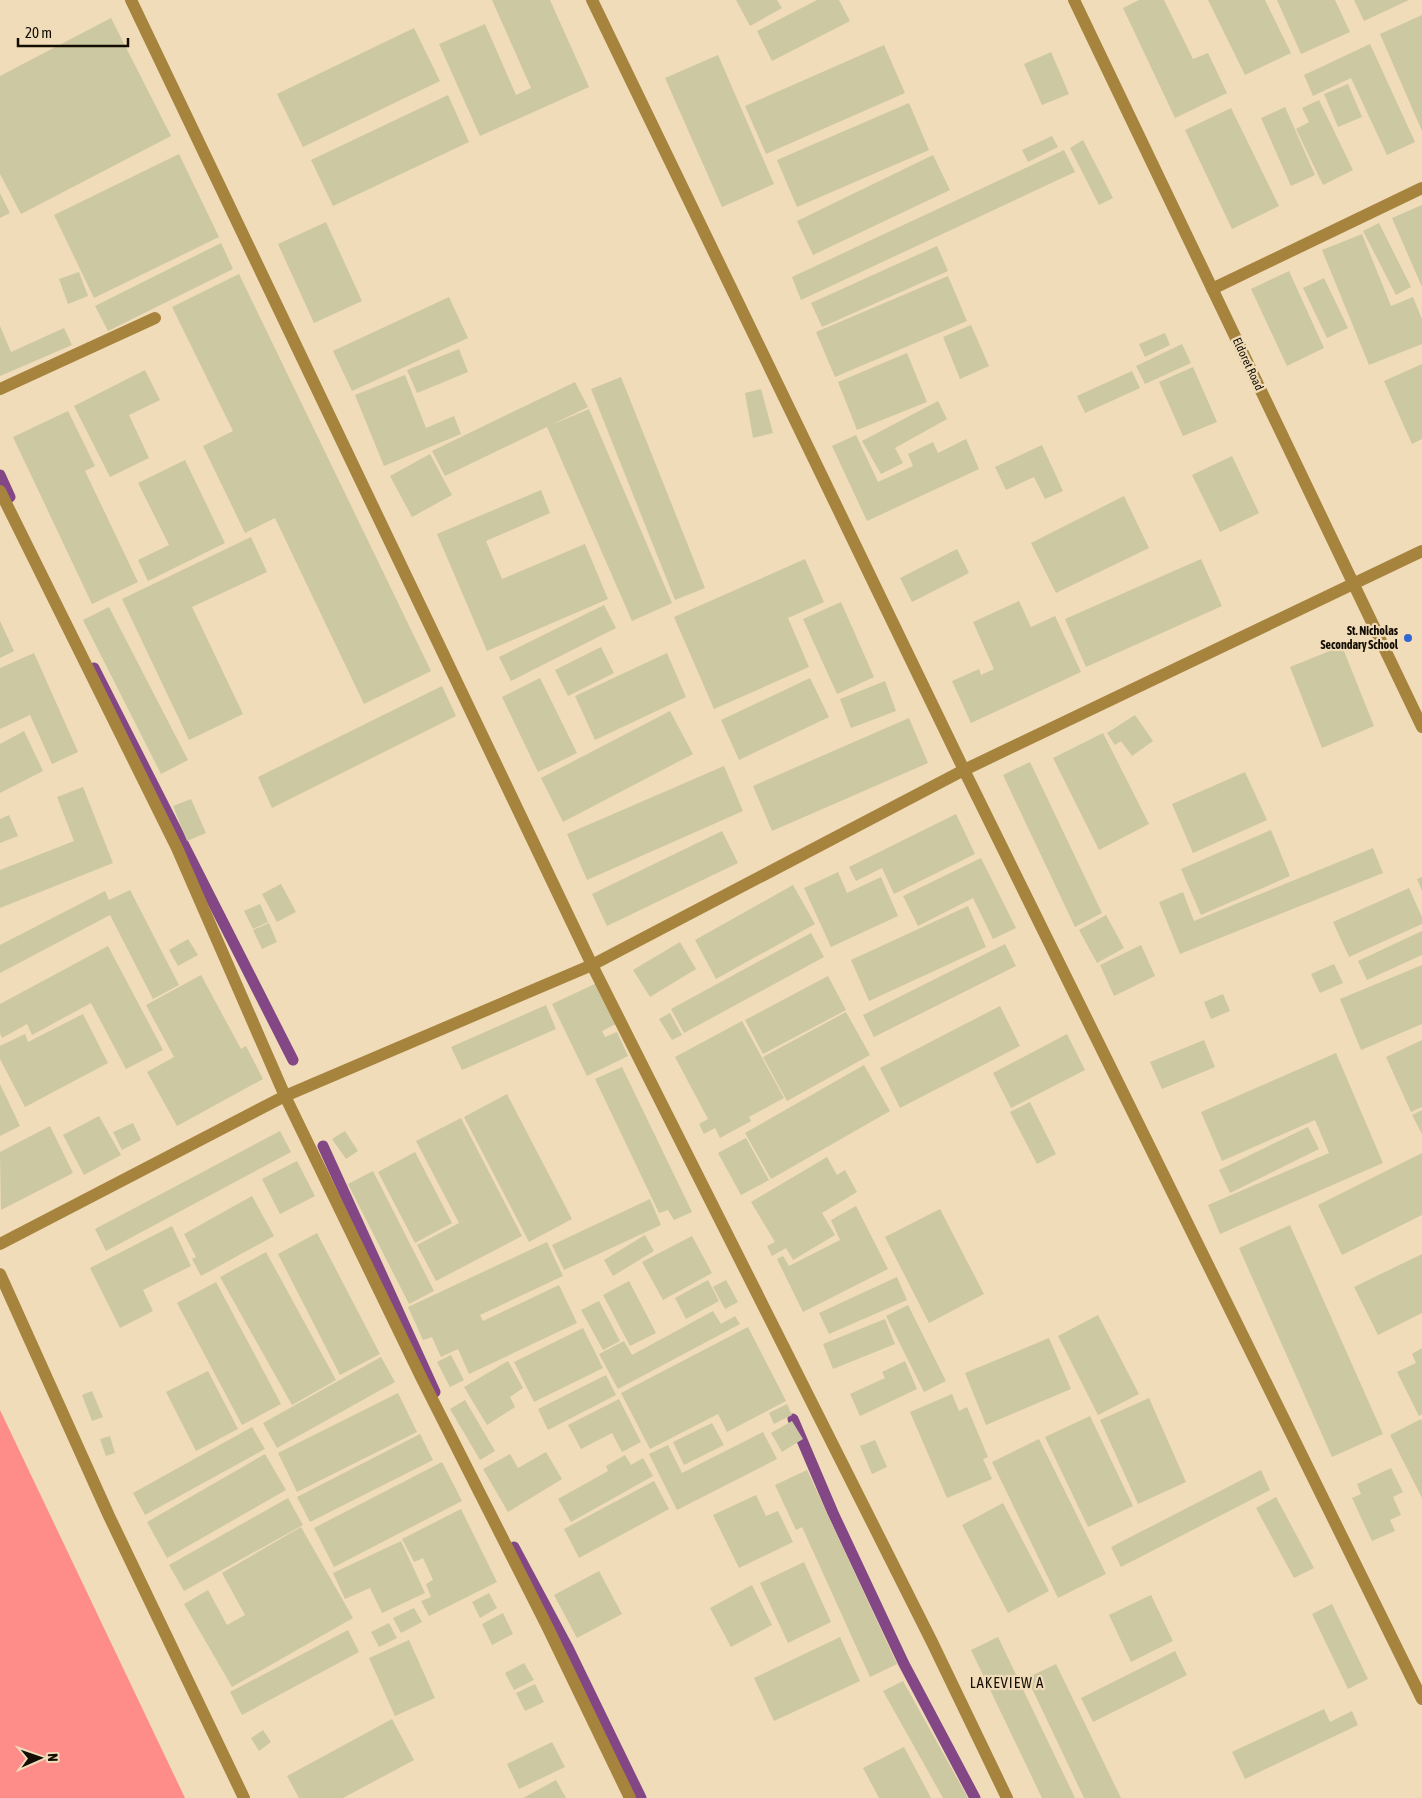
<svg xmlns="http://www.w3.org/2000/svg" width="1422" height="1798" font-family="'Asap Condensed',sans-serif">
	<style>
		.green { fill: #fe8d8a }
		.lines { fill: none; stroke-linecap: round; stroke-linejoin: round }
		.stream { stroke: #824784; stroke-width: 11 }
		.building { fill: #ccc8a1 }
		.street { stroke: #a7843e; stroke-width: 12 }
		.poi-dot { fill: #3066d4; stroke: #f0dcb9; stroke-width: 2 }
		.labels { text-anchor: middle; stroke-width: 4.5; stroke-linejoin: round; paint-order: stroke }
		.street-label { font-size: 12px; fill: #140d03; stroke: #f0dcb9 }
		.poi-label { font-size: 12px; font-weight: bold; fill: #140d03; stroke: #f0dcb9; text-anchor: end }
		.quarter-label { font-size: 15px; letter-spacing: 1px; fill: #140d03; stroke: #f0dcb9 }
	</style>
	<rect width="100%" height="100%" fill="#f0dcb9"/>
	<path class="green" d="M 0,1410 L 185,1798 L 0,1798 Z"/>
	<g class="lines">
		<path class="stream" d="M 0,475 L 10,497
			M 94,668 L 293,1060
			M 323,1146 L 435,1392
			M 793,1419 L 833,1513 L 904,1664 L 975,1798
			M 514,1547 L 567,1646 L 641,1798"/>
	</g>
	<path class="building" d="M 492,0 L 550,0 L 589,87 L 480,136 L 439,44 L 485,24 L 516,95 L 531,88 Z
		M 736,0 L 777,0 L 782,8 L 750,26 Z
		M 817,0 L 839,0 L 850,21 L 772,61 L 757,31 Z
		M 1139,0 L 1164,0 L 1193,59 L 1208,53 L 1227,93 L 1175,118 L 1123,8 Z
		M 1208,0 L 1265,0 L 1291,53 L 1245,75 Z
		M 1277,0 L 1335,0 L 1350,32 L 1301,54 Z
		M 1354,0 L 1409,0 L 1364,21 Z
		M 1422,15 L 1422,131 L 1380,34 Z
		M 111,18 L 171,136 L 21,214 L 0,174 L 0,76 Z
		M 414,28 L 440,81 L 303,147 L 277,94 Z
		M 1370,44 L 1415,142 L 1387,155 L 1351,78 L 1313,96 L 1304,75 Z
		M 884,45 L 905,93 L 766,154 L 745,106 Z
		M 1051,52 L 1069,94 L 1042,105 L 1024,64 Z
		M 718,55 L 774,184 L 722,207 L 665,78 Z
		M 1348,84 L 1362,117 L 1338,127 L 1324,94 Z
		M 448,95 L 469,142 L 333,206 L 311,160 Z
		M 1319,100 L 1353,170 L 1323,185 L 1296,129 L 1309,122 L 1302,108 Z
		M 909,103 L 929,150 L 797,207 L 777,160 Z
		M 1285,107 L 1315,175 L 1291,186 L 1261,118 Z
		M 1231,108 L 1279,206 L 1232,229 L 1185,130 Z
		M 1052,136 L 1058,147 L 1028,162 L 1022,150 Z
		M 1083,140 L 1113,198 L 1099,205 L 1070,148 Z
		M 1064,150 L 1075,172 L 801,300 L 792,277 Z
		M 179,154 L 219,237 L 94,298 L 54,215 Z
		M 933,155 L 950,190 L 813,255 L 797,221 Z
		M 0,193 L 10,213 L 0,218 Z
		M 1422,205 L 1422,287 L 1392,218 Z
		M 326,222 L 362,301 L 314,323 L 278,244 Z
		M 1379,223 L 1411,287 L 1396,295 L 1363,231 Z
		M 1362,234 L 1391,306 L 1413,297 L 1422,319 L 1422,344 L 1369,365 L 1322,250 Z
		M 221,243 L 233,269 L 108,331 L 95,306 Z
		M 937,246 L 948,271 L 822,327 L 811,303 Z
		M 1289,271 L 1324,348 L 1287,366 L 1251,289 Z
		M 79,272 L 88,296 L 68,304 L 59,279 Z
		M 239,274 L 431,671 L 364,704 L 275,518 L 245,533 L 203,446 L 233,431 L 172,307 Z
		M 948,276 L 967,321 L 835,377 L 816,332 Z
		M 1324,278 L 1348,328 L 1327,338 L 1303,288 Z
		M 449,297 L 468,338 L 352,391 L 333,351 Z
		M 971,325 L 989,366 L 960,379 L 943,337 Z
		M 0,326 L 11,352 L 64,328 L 72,345 L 0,376 Z
		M 1165,333 L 1170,345 L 1145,357 L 1139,344 Z
		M 1182,344 L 1191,363 L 1145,384 L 1136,366 Z
		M 459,349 L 468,372 L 417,393 L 407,370 Z
		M 907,353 L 927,402 L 857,430 L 838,382 Z
		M 1422,364 L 1422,439 L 1412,444 L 1384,381 Z
		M 1193,367 L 1217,422 L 1183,436 L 1159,382 Z
		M 145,370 L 160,400 L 129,415 L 149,458 L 110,477 L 74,406 Z
		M 1132,371 L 1140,388 L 1085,413 L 1077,396 Z
		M 405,375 L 426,428 L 454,416 L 461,434 L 384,466 L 355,395 Z
		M 621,377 L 705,588 L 675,600 L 591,389 Z
		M 575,382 L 588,407 L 549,426 L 589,409 L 672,603 L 632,621 L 547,427 L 445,476 L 432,451 Z
		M 761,389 L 773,433 L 753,438 L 745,393 Z
		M 938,401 L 947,419 L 895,448 L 903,463 L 881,474 L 862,441 Z
		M 68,411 L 95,466 L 85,471 L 138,582 L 92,604 L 13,437 Z
		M 856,435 L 878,482 L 913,466 L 908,454 L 933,442 L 938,453 L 966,439 L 979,469 L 867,521 L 832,446 Z
		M 1042,445 L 1063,491 L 1045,499 L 1034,477 L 1006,490 L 995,467 Z
		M 430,454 L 452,495 L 412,517 L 390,476 Z
		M 1232,456 L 1259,513 L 1220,532 L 1192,475 Z
		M 185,460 L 225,543 L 148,581 L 138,560 L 169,545 L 138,483 Z
		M 541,490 L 550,513 L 486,541 L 502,579 L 585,544 L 608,599 L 487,651 L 437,534 Z
		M 1124,496 L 1149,548 L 1056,593 L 1031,543 Z
		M 251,537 L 267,572 L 192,607 L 243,714 L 189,740 L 122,599 Z
		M 957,549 L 969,573 L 912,602 L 900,578 Z
		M 805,559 L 824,602 L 788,618 L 809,667 L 714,709 L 674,617 Z
		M 1201,559 L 1222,606 L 1086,667 L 1065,619 Z
		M 1019,601 L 1031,627 L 1055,616 L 1081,672 L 971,723 L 952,681 L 979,669 L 981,675 L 994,669 L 973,622 Z
		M 841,602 L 874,677 L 837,694 L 803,619 Z
		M 604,605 L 616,628 L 511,681 L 499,657 Z
		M 109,607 L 188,760 L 161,774 L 83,620 Z
		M 0,621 L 14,651 L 0,658 Z
		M 1342,646 L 1374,726 L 1322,748 L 1290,667 Z
		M 601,647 L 614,673 L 568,696 L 555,670 Z
		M 34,653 L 78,752 L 52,764 L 30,715 L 0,729 L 0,668 Z
		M 667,653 L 686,697 L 595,740 L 575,696 Z
		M 540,678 L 577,753 L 538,772 L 502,697 Z
		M 810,678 L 829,717 L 739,760 L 721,720 Z
		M 885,681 L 896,711 L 851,728 L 840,699 Z
		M 442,686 L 456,716 L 272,808 L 258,777 Z
		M 670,711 L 693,754 L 563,822 L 541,778 Z
		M 1135,715 L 1153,741 L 1132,756 L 1121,741 L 1115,745 L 1107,733 Z
		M 909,718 L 928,763 L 772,831 L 753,786 Z
		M 24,731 L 43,771 L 0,793 L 0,744 Z
		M 1103,733 L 1149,824 L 1099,850 L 1053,758 Z
		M 1030,762 L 1102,913 L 1075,927 L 1003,775 Z
		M 724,766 L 743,811 L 587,880 L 567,834 Z
		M 1245,772 L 1267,820 L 1193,853 L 1172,804 Z
		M 83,787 L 113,863 L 0,908 L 0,870 L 74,841 L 57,797 Z
		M 191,799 L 206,833 L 187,841 L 173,806 Z
		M 956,814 L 975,854 L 894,894 L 882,868 L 856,881 L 849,867 Z
		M 9,815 L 18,836 L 0,843 L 0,819 Z
		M 1271,830 L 1290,876 L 1201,915 L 1181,869 Z
		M 722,831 L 738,863 L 607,926 L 592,894 Z
		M 1373,848 L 1383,873 L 1180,954 L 1159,902 L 1183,892 L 1194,921 Z
		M 981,858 L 1016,928 L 993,939 L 973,898 L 918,926 L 903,896 Z
		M 838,872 L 847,893 L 881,877 L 898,916 L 831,947 L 804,888 Z
		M 1422,877 L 1422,891 L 1417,879 Z
		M 281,884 L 296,912 L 277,922 L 262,894 Z
		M 793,885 L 815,924 L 716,979 L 695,940 Z
		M 1409,888 L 1422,917 L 1422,924 L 1349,957 L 1333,922 Z
		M 130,890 L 179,985 L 153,999 L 110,915 L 0,973 L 0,945 L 105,891 L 109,900 Z
		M 260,904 L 268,922 L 253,929 L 244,911 Z
		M 968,906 L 986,947 L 869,1001 L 851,960 Z
		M 1106,915 L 1124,948 L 1097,963 L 1079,930 Z
		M 269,923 L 277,942 L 262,949 L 253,930 Z
		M 1422,931 L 1422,955 L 1367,980 L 1358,961 Z
		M 811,933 L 824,957 L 684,1033 L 671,1009 Z
		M 188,939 L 198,955 L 178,966 L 169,950 Z
		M 680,942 L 696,969 L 650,997 L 633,970 Z
		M 1005,944 L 1016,966 L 874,1037 L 863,1015 Z
		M 1141,945 L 1155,976 L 1114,996 L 1100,965 Z
		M 108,946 L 163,1050 L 126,1069 L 91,1003 L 32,1035 L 27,1024 L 2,1038 L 0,1033 L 0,1004 Z
		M 1334,964 L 1343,983 L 1320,993 L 1311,974 Z
		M 1422,965 L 1422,1024 L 1361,1050 L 1340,999 Z
		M 201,975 L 241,1049 L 246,1046 L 263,1079 L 177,1126 L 147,1072 L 174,1057 L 146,1005 Z
		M 828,976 L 846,1010 L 763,1054 L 745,1020 Z
		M 599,982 L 618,1023 L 602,1031 L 605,1037 L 617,1032 L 628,1056 L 587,1076 L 552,1004 Z
		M 1223,994 L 1230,1011 L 1211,1019 L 1204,1002 Z
		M 546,1005 L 556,1029 L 462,1070 L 451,1047 Z
		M 1000,1006 L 1020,1046 L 900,1108 L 880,1068 Z
		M 846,1012 L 870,1055 L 787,1101 L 763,1057 Z
		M 670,1013 L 682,1035 L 672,1040 L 659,1019 Z
		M 83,1014 L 108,1063 L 25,1107 L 0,1059 L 0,1046 L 25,1034 L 28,1042 Z
		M 742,1021 L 784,1098 L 749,1117 L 751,1121 L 720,1138 L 715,1128 L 704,1134 L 699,1124 L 708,1119 L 675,1057 Z
		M 1067,1034 L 1085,1070 L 1011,1108 L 993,1073 Z
		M 1204,1040 L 1215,1067 L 1162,1089 L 1150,1062 Z
		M 1422,1040 L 1422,1107 L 1411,1112 L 1386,1057 Z
		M 1336,1053 L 1383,1163 L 1220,1234 L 1208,1205 L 1329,1153 L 1315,1120 L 1222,1161 L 1201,1112 Z
		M 864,1065 L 890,1111 L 771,1179 L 745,1133 Z
		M 622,1067 L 692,1212 L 674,1220 L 668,1210 L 659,1213 L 595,1079 Z
		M 0,1084 L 20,1126 L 0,1136 Z
		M 507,1094 L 572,1219 L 529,1242 L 464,1117 Z
		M 1030,1102 L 1056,1154 L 1037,1164 L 1010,1112 Z
		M 1422,1110 L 1422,1134 L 1412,1115 Z
		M 99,1116 L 121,1155 L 84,1175 L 63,1135 Z
		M 461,1118 L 522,1236 L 436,1281 L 417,1245 L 459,1223 L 416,1141 Z
		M 133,1123 L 141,1140 L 122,1150 L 113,1132 Z
		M 50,1126 L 73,1173 L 1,1210 L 0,1152 Z
		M 1308,1127 L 1319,1149 L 1230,1193 L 1219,1170 Z
		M 280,1131 L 291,1152 L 106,1251 L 95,1229 Z
		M 345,1131 L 358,1151 L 346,1159 L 332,1139 Z
		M 746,1138 L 769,1180 L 741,1195 L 718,1153 Z
		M 415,1152 L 452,1223 L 415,1243 L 378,1172 Z
		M 1422,1153 L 1422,1215 L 1342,1255 L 1318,1205 Z
		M 827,1157 L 837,1175 L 845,1170 L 857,1192 L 822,1213 L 835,1235 L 793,1260 L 786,1248 L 772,1256 L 767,1246 L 775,1242 L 751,1202 Z
		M 297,1161 L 315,1196 L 280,1214 L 262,1179 Z
		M 373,1171 L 434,1291 L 409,1304 L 348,1184 Z
		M 252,1196 L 274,1236 L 201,1276 L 192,1259 L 196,1257 L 184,1234 Z
		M 650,1199 L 661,1225 L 564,1270 L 552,1245 Z
		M 856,1206 L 888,1269 L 803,1312 L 777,1259 L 783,1256 L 789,1266 L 840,1240 L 831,1220 Z
		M 940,1209 L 984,1294 L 929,1323 L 885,1237 Z
		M 1290,1225 L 1383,1434 L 1332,1457 L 1239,1248 Z
		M 172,1226 L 191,1266 L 143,1290 L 153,1311 L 120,1328 L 90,1268 Z
		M 317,1233 L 380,1354 L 340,1375 L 278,1254 Z
		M 645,1235 L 654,1251 L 613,1276 L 604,1260 Z
		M 692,1236 L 712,1273 L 663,1300 L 642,1262 Z
		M 547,1242 L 563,1276 L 480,1315 L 483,1321 L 559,1285 L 577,1323 L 469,1374 L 458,1349 L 441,1357 L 432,1337 L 423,1340 L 408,1307 Z
		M 266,1252 L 336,1380 L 292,1405 L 220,1277 Z
		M 1422,1254 L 1422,1313 L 1378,1335 L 1354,1287 Z
		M 897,1277 L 907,1300 L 829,1334 L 819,1313 Z
		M 708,1280 L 719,1301 L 686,1319 L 675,1298 Z
		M 726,1280 L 738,1302 L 725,1309 L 713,1287 Z
		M 629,1281 L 656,1333 L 630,1346 L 603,1295 Z
		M 216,1282 L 281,1404 L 242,1425 L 177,1303 Z
		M 599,1301 L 620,1341 L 603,1350 L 581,1310 Z
		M 908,1305 L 946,1381 L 924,1392 L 886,1316 Z
		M 713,1311 L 721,1324 L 735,1316 L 740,1324 L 618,1389 L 599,1354 L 624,1341 L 632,1355 Z
		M 1098,1315 L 1139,1394 L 1098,1415 L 1058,1336 Z
		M 885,1319 L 895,1344 L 833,1369 L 823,1344 Z
		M 748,1327 L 786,1401 L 727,1432 L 718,1414 L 650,1449 L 621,1393 Z
		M 583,1328 L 603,1368 L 534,1402 L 514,1362 Z
		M 1049,1338 L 1071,1389 L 986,1425 L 965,1373 Z
		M 1422,1348 L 1422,1414 L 1419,1416 L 1397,1372 L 1416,1363 L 1412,1354 Z
		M 451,1355 L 464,1380 L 450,1387 L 437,1362 Z
		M 381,1357 L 395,1382 L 277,1448 L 263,1423 Z
		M 508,1361 L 523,1388 L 510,1397 L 515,1407 L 487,1425 L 464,1387 Z
		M 905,1361 L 917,1389 L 860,1416 L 850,1394 L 885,1378 L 882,1372 Z
		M 208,1371 L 238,1429 L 196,1451 L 166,1392 Z
		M 606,1375 L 616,1395 L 548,1430 L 538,1409 Z
		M 92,1391 L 103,1417 L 92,1421 L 82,1395 Z
		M 398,1393 L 417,1432 L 297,1492 L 278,1453 Z
		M 952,1394 L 959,1411 L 967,1407 L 988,1457 L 983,1459 L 992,1479 L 947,1498 L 910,1412 Z
		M 1149,1398 L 1186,1482 L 1138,1504 L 1100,1420 Z
		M 619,1399 L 641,1442 L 622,1452 L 612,1433 L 581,1449 L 568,1425 Z
		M 465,1400 L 495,1451 L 480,1460 L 450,1409 Z
		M 787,1404 L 792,1415 L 774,1424 L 769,1413 Z
		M 1090,1416 L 1133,1506 L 1088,1527 L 1045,1437 Z
		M 1421,1419 L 1422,1422 L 1422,1498 L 1390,1435 Z
		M 792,1421 L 803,1439 L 782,1452 L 771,1433 Z
		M 712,1423 L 724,1445 L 684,1465 L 673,1442 Z
		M 252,1427 L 265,1449 L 145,1515 L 133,1493 Z
		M 763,1432 L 777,1459 L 677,1510 L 649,1454 L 668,1445 L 682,1473 Z
		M 420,1434 L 433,1460 L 310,1522 L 297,1497 Z
		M 110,1436 L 115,1453 L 106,1456 L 100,1439 Z
		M 1039,1439 L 1106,1574 L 1058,1598 L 992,1462 Z
		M 875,1440 L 887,1467 L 872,1474 L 860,1446 Z
		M 546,1452 L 562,1479 L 508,1512 L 483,1469 L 510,1454 L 518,1468 Z
		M 265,1454 L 286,1490 L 167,1558 L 147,1522 Z
		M 625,1455 L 631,1465 L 643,1458 L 653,1476 L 571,1522 L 558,1499 L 608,1471 L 606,1466 Z
		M 442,1462 L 462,1501 L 334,1567 L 314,1528 Z
		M 1391,1468 L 1403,1492 L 1393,1497 L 1401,1515 L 1390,1520 L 1395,1531 L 1372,1541 L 1352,1498 L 1361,1494 L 1357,1484 Z
		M 807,1470 L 897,1664 L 870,1677 L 802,1527 L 796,1530 L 775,1485 Z
		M 1261,1470 L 1270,1490 L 1121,1567 L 1111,1547 Z
		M 654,1481 L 669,1509 L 579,1558 L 564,1529 Z
		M 756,1495 L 766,1516 L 778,1511 L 793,1542 L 739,1568 L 713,1515 Z
		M 1276,1497 L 1314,1568 L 1294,1578 L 1256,1508 Z
		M 288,1498 L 303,1525 L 184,1591 L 169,1565 Z
		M 1003,1503 L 1049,1591 L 1008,1613 L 962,1525 Z
		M 461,1509 L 497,1582 L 429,1616 L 421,1601 L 431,1597 L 426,1584 L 433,1580 L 423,1558 L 414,1562 L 402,1539 Z
		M 301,1527 L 353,1618 L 232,1687 L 184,1604 L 208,1590 L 227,1625 L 245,1615 L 222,1573 Z
		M 401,1541 L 425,1593 L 382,1613 L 370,1588 L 345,1599 L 333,1573 Z
		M 804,1562 L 831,1622 L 788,1643 L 760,1583 Z
		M 599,1571 L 622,1614 L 577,1638 L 554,1595 Z
		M 752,1585 L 772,1625 L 731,1647 L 710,1608 Z
		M 489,1593 L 497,1608 L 480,1618 L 472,1602 Z
		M 1151,1595 L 1173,1641 L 1131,1662 L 1109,1615 Z
		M 1332,1604 L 1368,1679 L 1348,1689 L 1312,1614 Z
		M 414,1608 L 422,1622 L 401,1633 L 393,1618 Z
		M 503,1613 L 513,1634 L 492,1645 L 482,1624 Z
		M 389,1623 L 397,1638 L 379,1647 L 371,1632 Z
		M 348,1630 L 359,1652 L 242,1715 L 230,1692 Z
		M 840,1637 L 860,1681 L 774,1721 L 754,1678 Z
		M 998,1637 L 1075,1798 L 1042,1798 L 971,1650 Z
		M 409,1640 L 435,1698 L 395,1716 L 369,1658 Z
		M 1175,1651 L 1187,1675 L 1093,1722 L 1081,1698 Z
		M 524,1663 L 534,1680 L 514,1690 L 505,1673 Z
		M 1056,1664 L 1121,1798 L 1084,1798 L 1027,1678 Z
		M 903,1681 L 968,1798 L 943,1798 L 883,1691 Z
		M 535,1684 L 544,1702 L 525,1711 L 516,1693 Z
		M 1324,1709 L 1330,1722 L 1352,1711 L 1358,1725 L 1245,1779 L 1232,1752 Z
		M 392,1719 L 414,1760 L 343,1798 L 299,1798 L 287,1776 Z
		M 263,1730 L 271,1742 L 259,1751 L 251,1738 Z
		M 552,1742 L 565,1767 L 519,1789 L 507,1764 Z
		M 904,1747 L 931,1798 L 879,1798 L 863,1768 Z
		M 556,1780 L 566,1798 L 523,1798 Z"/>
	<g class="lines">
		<path class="street" d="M 131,0 L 592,965 L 932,1642 L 1007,1798
			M 1074,0 L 1422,727
			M 1212,289 L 1422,188
			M 0,389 L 155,318
			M 0,491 L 177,848 L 285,1096 L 422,1379 L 547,1626 L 630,1798
			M 1422,551 L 964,770 L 1422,1699
			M 0,1244 L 285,1096 L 592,965 L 964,770 L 592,0
			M 0,1274 L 109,1516 L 244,1798"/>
	</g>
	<circle class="poi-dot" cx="1408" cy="638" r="5"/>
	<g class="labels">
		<g class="street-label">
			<text transform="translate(1248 364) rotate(65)" y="4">Eldoret Road</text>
		</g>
		<g class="poi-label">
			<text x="1398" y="635">St. Nicholas<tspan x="1398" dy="14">Secondary School</tspan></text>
		</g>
		<g class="quarter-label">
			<text x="1007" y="1688">LAKEVIEW A</text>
		</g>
	</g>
	<g transform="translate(40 1758) rotate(88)" stroke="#f0dcb9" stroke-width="4" paint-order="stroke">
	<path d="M0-4L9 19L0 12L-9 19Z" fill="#140d03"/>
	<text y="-8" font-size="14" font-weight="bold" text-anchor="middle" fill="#140d03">N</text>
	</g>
	<path d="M18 38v8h110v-8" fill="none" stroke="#140d03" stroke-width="2.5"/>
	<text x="25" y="38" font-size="15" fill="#140d03" stroke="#f0dcb9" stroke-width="4" paint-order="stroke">20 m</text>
</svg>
